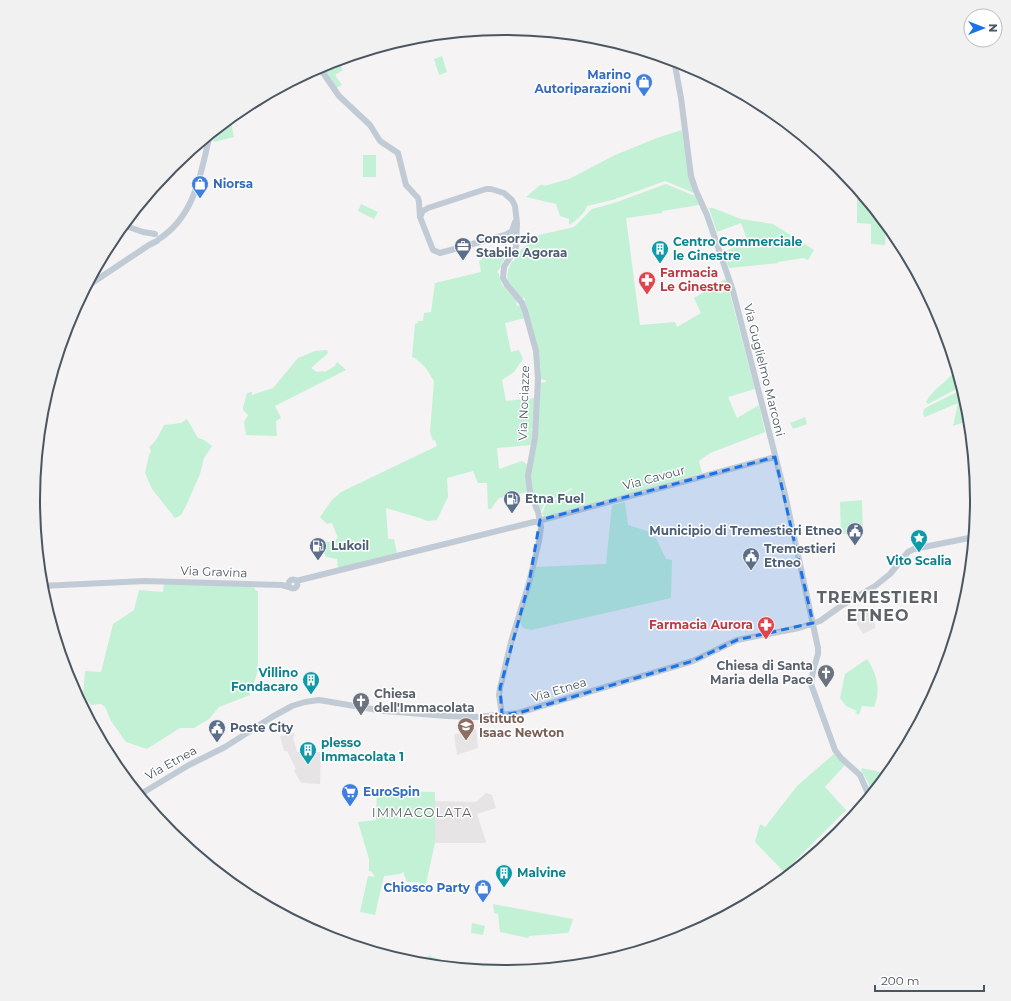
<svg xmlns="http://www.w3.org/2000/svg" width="1011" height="1001" font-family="Montserrat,sans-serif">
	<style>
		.education { fill: #e6e4e5 }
		.green { fill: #c3f1d5 }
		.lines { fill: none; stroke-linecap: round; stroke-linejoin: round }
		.secondary { stroke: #c1cbd6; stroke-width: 6 }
		.marked { fill: #1a73e8; fill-opacity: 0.2; stroke: #1a73e8; stroke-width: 3; stroke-dasharray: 8 5; stroke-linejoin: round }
		.labels { text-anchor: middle; stroke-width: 3; stroke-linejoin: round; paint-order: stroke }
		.shop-label { font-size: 12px; font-weight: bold; fill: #366cbe; stroke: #fff; text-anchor: end }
		.service-label { font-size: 12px; font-weight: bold; fill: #4e5e75; stroke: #fff; text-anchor: start }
		.culture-label { font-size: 12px; font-weight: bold; fill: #0d838f; stroke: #fff; text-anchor: start }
		.health-label { font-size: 12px; font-weight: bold; fill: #be3a42; stroke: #fff; text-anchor: start }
		.street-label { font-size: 12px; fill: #4a5661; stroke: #fff }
		.worship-label { font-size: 12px; font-weight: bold; fill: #5b616d; stroke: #fff; text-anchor: end }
		.education-label { font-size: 12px; font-weight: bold; fill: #785e54; stroke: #fff; text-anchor: start }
		.neighbourhood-label { font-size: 13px; letter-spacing: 1px; fill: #5f6368; stroke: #fff }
		.district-label { font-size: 16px; font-weight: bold; letter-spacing: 1px; fill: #5f6368; stroke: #fff }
		.rim { fill: none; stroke: #4a5661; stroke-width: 2 }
	</style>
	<rect width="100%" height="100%" fill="#f5f3f3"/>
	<path class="education" d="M 866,608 L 868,612 L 871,610 L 875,620 L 875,628 L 863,634 L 853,617 Z
		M 463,728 L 476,729 L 478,748 L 457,755 L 454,734 L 463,733 Z
		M 294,733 L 295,736 L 293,737 L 297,752 L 321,752 L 320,784 L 302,783 L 300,781 L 294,771 L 296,769 L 287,751 L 284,751 L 280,736 Z
		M 486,793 L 492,795 L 496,808 L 477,814 L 486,842 L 485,843 L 435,843 L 435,801 L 476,802 Z"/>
	<path class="green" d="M 442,56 L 447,72 L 439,75 L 434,59 Z
		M 337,60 L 343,70 L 335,75 L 342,85 L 336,88 L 321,66 Z
		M 230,118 L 234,137 L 214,142 L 213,136 L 214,132 Z
		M 682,130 C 685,152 688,172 694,193 L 665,181 L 618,198 L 616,198 L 616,199 L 587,206 C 585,213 577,220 569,225 L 569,219 L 560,216 L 556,204 L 526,197 L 540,185 L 543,185 L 544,186 L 569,179 L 615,155 L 657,138 Z
		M 363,155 L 376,155 L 376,177 L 363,177 Z
		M 666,184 L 695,196 L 699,205 L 662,211 L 662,213 L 626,218 L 640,325 L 675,322 L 677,327 L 701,313 L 694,298 L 705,291 L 707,284 L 709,287 L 726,279 L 755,389 L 728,397 L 737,418 L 759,405 L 765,432 L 710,453 L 699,461 L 702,473 L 603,501 L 602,500 L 599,501 L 599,502 L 544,516 L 542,514 L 546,504 L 557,499 L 572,489 L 571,488 L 553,499 L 546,501 L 540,513 L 529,482 L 539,383 L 546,382 L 546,380 L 539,379 L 539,369 L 541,367 L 539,364 L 523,303 L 525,301 L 525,298 L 520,299 C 508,286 503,277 512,261 L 514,261 L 515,259 L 514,256 L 516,254 L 539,235 L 574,227 L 592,209 L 617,202 Z
		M 865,197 L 887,225 L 886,225 L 885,245 L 871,244 L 871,224 L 857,223 L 857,198 Z
		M 361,204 L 378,212 L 374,219 L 358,211 Z
		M 709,208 L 713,208 L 741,219 L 773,224 L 814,250 L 808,260 L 803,258 L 778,262 L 778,263 L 729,268 L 723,252 L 748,242 L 741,223 L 717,232 Z
		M 500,255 L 505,257 L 500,268 L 497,272 L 499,274 L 501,283 L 517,302 L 516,303 L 517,306 L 521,305 L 525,318 L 505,323 L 511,352 L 519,350 L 523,359 L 514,372 L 502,380 L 506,401 L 535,398 L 534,427 L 531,429 L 533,432 L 532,445 L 497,448 L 499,469 L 522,461 L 528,465 L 528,492 L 499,498 L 491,509 L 488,509 L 487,483 L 478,483 L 473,471 L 447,478 L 448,497 L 437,520 L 427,521 L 420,518 L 386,508 L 388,539 L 394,539 L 397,553 L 338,568 L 337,559 L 326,557 C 324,553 322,546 325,542 L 332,542 L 338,538 L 332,523 L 327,524 L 320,517 L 331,501 L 341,492 L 437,446 L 435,440 L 433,441 L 430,432 L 434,381 L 425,367 L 415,358 L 412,357 L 415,324 L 418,323 L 417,321 L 423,321 L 424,313 L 431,312 L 435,283 L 481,272 L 479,261 L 482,260 L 481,258 Z
		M 327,350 L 328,352 L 327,354 L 311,368 L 317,372 L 324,371 L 325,372 L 335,366 L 337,362 L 346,370 L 275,406 L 281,418 L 276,421 L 277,436 L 246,435 L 244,422 L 248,415 L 243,410 L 243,408 L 247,393 L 252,392 L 252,395 L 273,388 L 298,358 L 315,351 Z
		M 957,368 L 962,386 L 928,404 L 926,402 C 933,388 948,382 957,368 Z
		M 963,389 L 969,409 L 970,420 L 953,426 L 958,403 L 925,417 L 923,414 L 924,409 L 929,406 Z
		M 805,417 L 807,424 L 793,429 L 790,423 Z
		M 187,419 L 198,438 L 204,440 L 212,446 L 204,458 L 200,474 L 186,506 L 181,515 L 175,518 L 152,489 L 145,473 L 149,455 L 151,451 L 149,447 C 156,442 160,433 164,425 L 181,423 Z
		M 862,500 L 863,534 L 841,534 L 840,502 Z
		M 625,502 L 628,525 L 650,532 L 651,537 L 656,538 L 666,559 L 672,560 L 671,598 L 531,630 L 523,628 L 520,622 L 521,619 L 534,567 L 606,564 L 612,505 Z
		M 164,583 L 253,586 L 256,591 L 258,591 L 258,670 L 254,683 L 248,685 L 250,695 L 219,707 L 209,719 L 194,728 L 180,728 L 147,749 L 126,742 L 111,721 L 105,707 L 101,704 L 91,705 L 83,695 L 85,671 L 101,672 L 113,624 L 134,610 L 139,590 L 163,592 Z
		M 867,659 C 877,673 881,691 874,707 L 862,706 L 859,715 L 855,713 L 857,711 L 846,706 L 840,698 L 845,674 Z
		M 834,754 L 845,765 L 825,787 L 846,810 L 784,872 L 755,842 L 760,824 L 765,827 L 798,785 Z
		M 862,768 C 870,771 884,769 885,779 L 873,794 L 872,794 L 868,782 L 861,770 Z
		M 377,791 L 435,792 L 435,843 L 425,888 L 419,887 L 420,882 L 407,882 L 404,875 L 404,872 L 400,874 L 384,876 L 375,915 L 360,912 L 368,876 L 375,877 L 372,872 L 369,871 L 369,859 L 358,822 L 376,820 Z
		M 493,904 L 573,919 L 569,932 L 567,933 L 529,936 L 528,938 L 500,932 L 498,914 L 494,913 Z
		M 472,923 L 485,926 L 483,935 L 471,933 Z
		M 430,955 L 432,957 L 439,959 L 439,966 L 419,964 Z"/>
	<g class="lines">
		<path class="secondary" d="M 674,60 L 681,98 L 691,176 L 696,191 L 707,215 L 733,291 L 785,494 L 818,648 L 818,654 L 813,671 L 811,684 L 835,750 L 841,758 L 860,775 L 870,798
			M 319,67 L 339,96 L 370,125 L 380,141 L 398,153 L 406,185 L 418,198 L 419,202 L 420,217 L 433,250 L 440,253 L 505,235 L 512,231 L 515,222
			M 420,217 L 423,211 L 428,208 L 486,189 L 491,189 L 504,193 L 512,200 L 515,206 L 517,223 L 516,247 L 504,267 L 503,278 L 507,285 L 522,303 L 525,311 L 536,351 L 538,379 L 535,438 L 528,476 L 530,492 L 538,512 L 541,527 L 539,541 L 529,583 L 511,642 L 500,688 L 499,695 L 502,715
			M 123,225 L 143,232 L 155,234
			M 159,239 C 195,216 201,173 210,134
			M 86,287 L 149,245 L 157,241
			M288.5 584a4.5 4.5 0 1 1 9 0a4.5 4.5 0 1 1-9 0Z
			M 296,581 L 542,520 L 775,457
			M 41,586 L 145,581 L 282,585 L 289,587
			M 139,795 L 189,765 L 225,747 L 272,717 L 292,706 L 305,702 L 319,700 L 384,711 L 447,716 L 476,717 L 518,713 L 693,661 L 737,640 L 799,628 L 820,621 L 841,606 L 875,586 L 890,574 L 908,552 L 914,549 L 974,537"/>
	</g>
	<path class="marked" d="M 775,457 L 813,623 L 737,640 L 693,661 L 522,712 L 502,715 L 500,688 L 529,583 L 540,520 Z"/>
	<defs>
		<g id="shop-pin" transform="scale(0.9)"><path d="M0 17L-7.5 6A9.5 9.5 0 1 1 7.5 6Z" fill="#3f7fe0" stroke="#fff"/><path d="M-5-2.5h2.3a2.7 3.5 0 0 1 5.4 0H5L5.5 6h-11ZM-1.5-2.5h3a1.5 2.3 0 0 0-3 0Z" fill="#fff"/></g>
		<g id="office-pin" transform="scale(0.9)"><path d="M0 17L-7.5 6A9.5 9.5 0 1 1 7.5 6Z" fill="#5c6f8a" stroke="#fff"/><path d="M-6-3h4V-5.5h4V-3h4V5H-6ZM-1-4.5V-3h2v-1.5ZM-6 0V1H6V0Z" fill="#fff"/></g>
		<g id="building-pin" transform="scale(0.9)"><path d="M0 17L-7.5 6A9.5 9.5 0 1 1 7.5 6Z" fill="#0f9aa8" stroke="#fff"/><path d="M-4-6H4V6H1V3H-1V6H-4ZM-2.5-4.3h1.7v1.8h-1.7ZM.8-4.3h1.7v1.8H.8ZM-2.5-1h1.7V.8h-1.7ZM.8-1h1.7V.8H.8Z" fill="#fff"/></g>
		<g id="pharmacy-pin" transform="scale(0.9)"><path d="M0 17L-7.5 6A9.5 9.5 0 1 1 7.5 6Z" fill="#e0444e" stroke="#fff"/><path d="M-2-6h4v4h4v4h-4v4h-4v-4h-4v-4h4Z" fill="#fff"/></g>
		<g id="fuel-pin" transform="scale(0.9)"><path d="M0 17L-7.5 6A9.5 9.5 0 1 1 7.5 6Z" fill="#5c6f8a" stroke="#fff"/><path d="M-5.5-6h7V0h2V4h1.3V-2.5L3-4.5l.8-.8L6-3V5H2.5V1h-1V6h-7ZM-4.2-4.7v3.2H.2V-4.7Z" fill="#fff"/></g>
		<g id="civic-pin" transform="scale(0.9)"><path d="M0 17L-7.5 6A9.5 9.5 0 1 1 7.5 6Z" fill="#5c6f8a" stroke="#fff"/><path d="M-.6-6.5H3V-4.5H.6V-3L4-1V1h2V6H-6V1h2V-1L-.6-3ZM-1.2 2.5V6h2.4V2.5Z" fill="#fff"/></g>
		<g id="sight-pin" transform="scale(0.9)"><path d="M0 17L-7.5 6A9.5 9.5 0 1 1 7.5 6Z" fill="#0f9aa8" stroke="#fff"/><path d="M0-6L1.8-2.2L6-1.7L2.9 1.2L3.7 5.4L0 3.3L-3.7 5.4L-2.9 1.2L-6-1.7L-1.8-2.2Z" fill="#fff"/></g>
		<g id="church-pin" transform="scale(0.9)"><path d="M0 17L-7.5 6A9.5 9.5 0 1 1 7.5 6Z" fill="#6b7280" stroke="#fff"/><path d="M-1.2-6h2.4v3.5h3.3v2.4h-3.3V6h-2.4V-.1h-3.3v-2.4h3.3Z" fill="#fff"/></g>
		<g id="school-pin" transform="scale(0.9)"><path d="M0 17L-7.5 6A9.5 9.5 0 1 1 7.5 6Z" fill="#8d6e63" stroke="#fff"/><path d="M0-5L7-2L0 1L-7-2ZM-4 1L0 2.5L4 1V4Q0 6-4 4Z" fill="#fff"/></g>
		<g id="supermarket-pin" transform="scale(0.9)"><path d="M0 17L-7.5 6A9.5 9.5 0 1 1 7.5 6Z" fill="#3f7fe0" stroke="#fff"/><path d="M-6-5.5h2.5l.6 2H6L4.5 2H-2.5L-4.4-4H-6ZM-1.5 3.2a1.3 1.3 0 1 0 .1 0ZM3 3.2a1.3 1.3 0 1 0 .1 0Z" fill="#fff"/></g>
	</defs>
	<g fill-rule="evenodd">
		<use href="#shop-pin" x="644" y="82"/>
		<use href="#shop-pin" x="200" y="184"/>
		<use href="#office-pin" x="463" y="246"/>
		<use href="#building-pin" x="660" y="249"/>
		<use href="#pharmacy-pin" x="647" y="280"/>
		<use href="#fuel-pin" x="512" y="499"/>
		<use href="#civic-pin" x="855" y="531"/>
		<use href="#sight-pin" x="919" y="538"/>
		<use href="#fuel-pin" x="318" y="546"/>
		<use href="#civic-pin" x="751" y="556"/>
		<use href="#pharmacy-pin" x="766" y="625"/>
		<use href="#church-pin" x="826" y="673"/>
		<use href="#building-pin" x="311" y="680"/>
		<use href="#church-pin" x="361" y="701"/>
		<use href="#school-pin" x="466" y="726"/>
		<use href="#civic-pin" x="217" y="728"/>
		<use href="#building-pin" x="308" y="750"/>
		<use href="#supermarket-pin" x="350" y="792"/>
		<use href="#building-pin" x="504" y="873"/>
		<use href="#shop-pin" x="483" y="888"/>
	</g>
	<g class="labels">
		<g class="shop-label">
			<text x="631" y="79">Marino<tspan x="631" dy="14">Autoriparazioni</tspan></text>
			<text x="213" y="188" text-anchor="start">Niorsa</text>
			<text x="363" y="796" text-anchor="start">EuroSpin</text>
			<text x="470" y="892">Chiosco Party</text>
		</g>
		<g class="service-label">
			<text x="476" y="243">Consorzio<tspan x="476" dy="14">Stabile Agoraa</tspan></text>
			<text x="525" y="503">Etna Fuel</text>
			<text x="842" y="535" text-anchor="end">Municipio di Tremestieri Etneo</text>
			<text x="331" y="550">Lukoil</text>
			<text x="764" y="553">Tremestieri<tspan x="764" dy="14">Etneo</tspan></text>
			<text x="230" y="732">Poste City</text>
		</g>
		<g class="culture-label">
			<text x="673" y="246">Centro Commerciale<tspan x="673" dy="14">le Ginestre</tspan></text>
			<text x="919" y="565" text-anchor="middle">Vito Scalia</text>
			<text x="298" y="677" text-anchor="end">Villino<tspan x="298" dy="14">Fondacaro</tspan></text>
			<text x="321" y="747">plesso<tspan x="321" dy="14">Immacolata 1</tspan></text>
			<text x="517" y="877">Malvine</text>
		</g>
		<g class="health-label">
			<text x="660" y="277">Farmacia<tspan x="660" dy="14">Le Ginestre</tspan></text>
			<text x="753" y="629" text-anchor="end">Farmacia Aurora</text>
		</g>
		<g class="street-label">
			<text transform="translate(764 370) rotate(76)" y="4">Via Guglielmo Marconi</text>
			<text transform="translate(524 403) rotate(-88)" y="4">Via Nociazze</text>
			<text transform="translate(654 478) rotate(-15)" y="4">Via Cavour</text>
			<text transform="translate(214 572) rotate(2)" y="4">Via Gravina</text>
			<text transform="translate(559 690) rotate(-17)" y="4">Via Etnea</text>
			<text transform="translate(171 763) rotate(-29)" y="4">Via Etnea</text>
		</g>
		<g class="worship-label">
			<text x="813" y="670">Chiesa di Santa<tspan x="813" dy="14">Maria della Pace</tspan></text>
			<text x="374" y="698" text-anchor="start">Chiesa<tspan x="374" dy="14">dell'Immacolata</tspan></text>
		</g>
		<g class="education-label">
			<text x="479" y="723">Istituto<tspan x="479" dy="14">Isaac Newton</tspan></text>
		</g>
		<g class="neighbourhood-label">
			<text x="422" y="817">IMMACOLATA</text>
		</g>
		<g class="district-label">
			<text x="878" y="603">TREMESTIERI<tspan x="878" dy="18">ETNEO</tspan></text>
		</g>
	</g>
	<path d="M0 0H1011V1001H0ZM40 500a465 465 0 1 1 930 0a465 465 0 1 1-930 0Z" fill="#f1f1f2" fill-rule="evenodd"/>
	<path class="rim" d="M40 500a465 465 0 1 1 930 0a465 465 0 1 1-930 0Z"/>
	<g transform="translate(983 28) rotate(90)"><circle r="19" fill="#ffffff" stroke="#b7bbc0"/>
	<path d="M0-3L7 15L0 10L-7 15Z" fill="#1a73e8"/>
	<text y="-6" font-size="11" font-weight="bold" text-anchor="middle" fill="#4a5661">N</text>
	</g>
	<path d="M875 985v6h109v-6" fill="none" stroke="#4a5661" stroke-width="2"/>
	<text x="881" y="985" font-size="12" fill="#4a5661" stroke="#ffffff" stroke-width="3" paint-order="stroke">200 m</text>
</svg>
